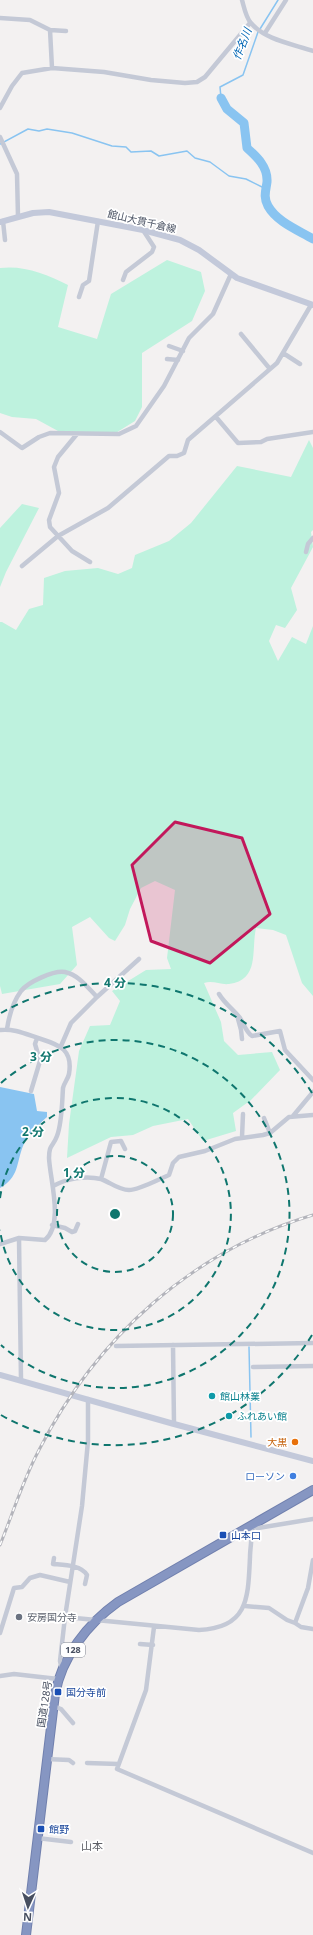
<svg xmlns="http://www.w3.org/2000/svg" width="313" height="1935" font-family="'Noto Sans','Noto Sans JP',sans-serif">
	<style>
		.green { fill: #bef2de }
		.water { fill: #89c4f1 }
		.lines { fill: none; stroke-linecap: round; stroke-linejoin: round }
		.stream { stroke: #89c4f1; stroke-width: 1.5 }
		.river { stroke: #89c4f1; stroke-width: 9 }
		.highway-casing { stroke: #7180ae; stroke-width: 10 }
		.street { stroke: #c4c9d6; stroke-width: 4.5 }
		.secondary { stroke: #c3c9da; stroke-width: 6 }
		.highway { stroke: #8696c2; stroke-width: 8 }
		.rail-casing { stroke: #b3b4bb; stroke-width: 3 }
		.rail { stroke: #fff; stroke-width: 1.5; stroke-dasharray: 4.5; stroke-linecap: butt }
		.marked { fill: #c2185b; fill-opacity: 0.2; stroke: #c2185b; stroke-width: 3; stroke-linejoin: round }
		.ring { fill: none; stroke: #0f766e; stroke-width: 2; stroke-dasharray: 7 5 }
		.culture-dot { fill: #0f9aa8; stroke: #fff; stroke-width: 1.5 }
		.food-dot { fill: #e8710a; stroke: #fff; stroke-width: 1.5 }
		.shop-dot { fill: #3f7fe0; stroke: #fff; stroke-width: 1.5 }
		.transit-dot { fill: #1a4fb4; stroke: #fff; stroke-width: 1.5 }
		.worship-dot { fill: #6b7280; stroke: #fff; stroke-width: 1.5 }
		.labels { text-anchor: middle; stroke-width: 3.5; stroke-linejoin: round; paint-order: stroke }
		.shield { fill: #fff; stroke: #7e8490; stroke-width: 1 }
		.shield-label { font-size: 9px; font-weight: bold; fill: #474f60 }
		.street-label { font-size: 10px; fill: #474f60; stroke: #fff }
		.culture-label { font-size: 10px; fill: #0d838f; stroke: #fff; text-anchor: start }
		.food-label { font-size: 10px; fill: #c56008; stroke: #fff; text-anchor: end }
		.shop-label { font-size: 10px; fill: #366cbe; stroke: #fff; text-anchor: end }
		.transit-label { font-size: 10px; fill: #164399; stroke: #fff; text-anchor: start }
		.worship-label { font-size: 10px; fill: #5b616d; stroke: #fff; text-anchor: start }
		.water-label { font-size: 11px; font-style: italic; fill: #0468b6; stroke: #fff }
		.neighbourhood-label { font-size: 11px; fill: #5d5f66; stroke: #fff }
		.centre { fill: #0f766e; stroke: #fff; stroke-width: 2 }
		.ring-label { font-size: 12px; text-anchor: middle; font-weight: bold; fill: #0f766e; stroke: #fff; stroke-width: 3.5; stroke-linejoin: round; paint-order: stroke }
	</style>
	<rect width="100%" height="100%" fill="#f3f1f1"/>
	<path class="green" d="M 167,260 L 201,272 L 205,291 L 192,321 L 142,353 L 142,407 L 135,421 L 114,434 L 58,431 L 36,419 L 12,417 L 0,413 L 0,268 C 24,265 46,274 68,285 L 58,327 L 97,339 L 111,294 Z
		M 309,440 L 313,448 L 313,530 L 311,532 L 313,547 L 291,588 L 297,610 L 285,628 L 276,625 L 269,641 L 278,661 L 292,637 L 306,644 L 313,626 L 313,996 L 302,983 L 286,935 L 273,930 L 256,928 C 251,951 260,980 229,984 C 220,985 213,980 204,983 L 221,1022 L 224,1041 L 238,1055 L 272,1052 L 280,1070 L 251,1100 L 233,1113 L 236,1131 L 203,1141 L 188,1119 L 153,1126 L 133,1135 L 111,1137 L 67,1158 L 69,1124 L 79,1051 L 90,1026 L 110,1025 L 120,1001 L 112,991 L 146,970 L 171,969 L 167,958 L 175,890 L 155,881 L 141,888 L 130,909 L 125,925 L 115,941 L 109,938 L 90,917 L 72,927 L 77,965 L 60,984 L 2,994 L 0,986 L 0,622 L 2,622 L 16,630 L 29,609 L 43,605 L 44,578 L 65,571 L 98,568 L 118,574 L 132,568 L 135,555 L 169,541 L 191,523 L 237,466 L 291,477 Z
		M 22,504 L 39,508 L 6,572 L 0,587 L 0,528 Z"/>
	<path class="water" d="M 0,1087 L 34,1094 L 37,1111 L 47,1112 L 47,1117 C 38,1125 28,1134 23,1146 C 16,1164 19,1177 0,1188 Z"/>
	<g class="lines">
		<path class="stream" d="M 260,29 L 278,0
			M 221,98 L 220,87 L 243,75 L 258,32
			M 0,144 L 28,129 L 39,131 L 47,129 L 72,133 L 112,146 L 126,147 L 131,152 L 151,151 L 159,156 L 187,151 L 195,158 L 210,162 L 229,176 L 246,179 L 264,188
			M 249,1347 L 251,1437"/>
		<path class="river" d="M 221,98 L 227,109 L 244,123 L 247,148 C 257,157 268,167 267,182 C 266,190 263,197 268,206 C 277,222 298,230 313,239"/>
		<g class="highway-casing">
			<path id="highway" d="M 26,1935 L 55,1694 C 62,1657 87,1624 118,1602 L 313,1490"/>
		</g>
		<path class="street" d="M 242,0 C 244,7 246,18 251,23 C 265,40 293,44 313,51
			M 0,18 L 30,20 L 50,30 L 66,31
			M 50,30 L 52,68
			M 265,33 L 286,0
			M 0,108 L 12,86 L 22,73 L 52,68 L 104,72 L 151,80 L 185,83 L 197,82 L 205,77 L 250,23
			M 0,137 L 17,174 L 18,217
			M 3,221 L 5,240
			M 123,280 L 126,272 L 152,252 L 154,247 L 143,230
			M 79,297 L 83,285 L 89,281 L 98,221
			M 241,334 L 270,369
			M 169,346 L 183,351
			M 283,353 L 300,364
			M 167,359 L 178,360
			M 216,417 L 238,443 L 261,442 L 267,439 L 313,432
			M 0,432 L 22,448 L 39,437 L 50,433 L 119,434 L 136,426 L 164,386 L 189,338 L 213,314 L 231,274
			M 77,434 L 58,457 L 54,467 L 59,493 L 49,520 L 50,527 L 72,551 L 90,562
			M 306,552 L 308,544 L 313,538
			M 22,566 L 58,536 L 108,508 L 169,456 L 177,456 L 184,453 L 188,440 L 277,363 L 311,305
			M 219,994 C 225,1004 233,1009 240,1018 C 244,1024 246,1032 252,1036 L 280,1031 L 285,1050 L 313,1080
			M 238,1019 L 241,1030 L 242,1039
			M 7,1029 C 9,1016 13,1002 21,991 C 28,982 54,970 65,972 C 79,975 88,988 97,997
			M 0,1030 C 14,1028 28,1035 41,1039 C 60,1045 73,1050 69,1074 C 68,1079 64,1083 63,1088 C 62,1103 62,1123 57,1136 C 53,1147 49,1144 49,1158 C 50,1180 64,1224 45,1240 L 19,1238 L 0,1244
			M 61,1046 L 71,1023 L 97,997 L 139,959
			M 31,1091 L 40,1061 L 35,1044 L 37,1038
			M 293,1116 L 313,1092
			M 264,1118 L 270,1133
			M 242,1137 L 243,1114
			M 101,1179 L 111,1142 L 121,1141 L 125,1149
			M 53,1186 C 66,1179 85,1175 101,1179 C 110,1182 118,1190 129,1190 C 139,1190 159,1179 169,1175 L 173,1163 L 179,1157 L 205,1151 L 235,1139 L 263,1135 L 270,1133 L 289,1117 L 313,1115
			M 52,1225 L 65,1228 L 72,1232 L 75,1231 L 78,1224
			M 19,1238 L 21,1380
			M 173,1345 L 174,1424
			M 116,1346 L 313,1343
			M 253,1367 L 313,1366
			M 54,1558 L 53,1564 C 64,1565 81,1565 87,1575 L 85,1584
			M 245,1606 L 269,1608 L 287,1620 L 295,1623 L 308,1588 L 313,1560
			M 65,1617 L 199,1630 C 249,1628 248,1597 250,1557 C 250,1547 253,1535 251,1526 L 258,1528 L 313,1519
			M 295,1623 L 301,1627 L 313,1629
			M 154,1627 L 146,1690 L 117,1769 L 313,1853
			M 0,1633 L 14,1588 L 22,1587 L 30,1578 L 40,1575 L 70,1582
			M 140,1644 L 153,1645
			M 62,1670 L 60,1661 L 65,1617 L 82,1506 L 88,1441 L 88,1399
			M 0,1676 L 14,1674 L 58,1679
			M 53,1706 L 61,1709 L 73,1723
			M 46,1759 L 69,1760 L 73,1763
			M 87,1763 L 118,1764
			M 37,1838 L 71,1842"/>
		<path class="secondary" d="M 0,222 L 33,213 L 49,212 L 143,230 L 180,240 L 199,250 L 237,278 L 313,305
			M 0,1375 L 174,1424 L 313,1461"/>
		<use href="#highway" class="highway"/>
		<g class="rail-casing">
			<path id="rail" d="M 0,1545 C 13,1513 23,1480 39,1450 C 96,1338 192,1251 313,1215"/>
		</g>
		<use href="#rail" class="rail"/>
	</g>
	<path class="marked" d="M 175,822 L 242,838 L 270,914 L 210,963 L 151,941 L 132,865 Z"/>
	<g class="ring">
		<circle cx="115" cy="1214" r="58"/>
		<path d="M0 1198A116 116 0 1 1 0 1230"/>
		<path d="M1 1083A174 174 0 1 1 1 1345"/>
		<path d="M312 1335A231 231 0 0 1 1 1415M1 1013A231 231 0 0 1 312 1093"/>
	</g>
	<g class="culture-dot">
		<circle cx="212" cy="1396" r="4"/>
		<circle cx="229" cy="1416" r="4"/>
	</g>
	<circle class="food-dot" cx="295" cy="1442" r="4"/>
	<circle class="shop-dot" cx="293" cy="1476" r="4"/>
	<g class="transit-dot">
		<rect x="219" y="1531" width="8" height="8" rx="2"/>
		<rect x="54" y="1688" width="8" height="8" rx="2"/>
		<rect x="37" y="1825" width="8" height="8" rx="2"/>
	</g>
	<circle class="worship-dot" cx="19" cy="1617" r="4"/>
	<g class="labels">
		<rect class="shield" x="61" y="1643" width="24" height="14" rx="3"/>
		<g class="shield-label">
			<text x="73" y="1653">128</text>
		</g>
		<g class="street-label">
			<text transform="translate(142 221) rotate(13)" y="4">館山大貫千倉線</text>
			<text transform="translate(44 1704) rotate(-81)" y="4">国道128号</text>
		</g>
		<g class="culture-label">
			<text x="220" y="1400">館山林業</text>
			<text x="237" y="1420">ふれあい館</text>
		</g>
		<g class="food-label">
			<text x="287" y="1446">大黒</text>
		</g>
		<g class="shop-label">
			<text x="285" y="1480">ローソン</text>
		</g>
		<g class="transit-label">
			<text x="231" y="1539">山本口</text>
			<text x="66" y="1696">国分寺前</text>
			<text x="49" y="1833">館野</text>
		</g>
		<g class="worship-label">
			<text x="27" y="1621">安房国分寺</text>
		</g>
		<g class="water-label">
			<text transform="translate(242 44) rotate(-69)" y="4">作名川</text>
		</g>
		<g class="neighbourhood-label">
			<text x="92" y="1850">山本</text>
		</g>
	</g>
	<circle cx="115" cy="1214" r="6" class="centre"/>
	<g class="ring-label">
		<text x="115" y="987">4 分</text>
		<text x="41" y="1061">3 分</text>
		<text x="33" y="1136">2 分</text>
		<text x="74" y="1177">1 分</text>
	</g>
	<g transform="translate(28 1907) rotate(183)" stroke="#ffffff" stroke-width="3" paint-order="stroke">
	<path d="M0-3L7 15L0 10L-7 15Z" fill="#474f60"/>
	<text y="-6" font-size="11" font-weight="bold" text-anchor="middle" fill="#474f60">N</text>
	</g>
</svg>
